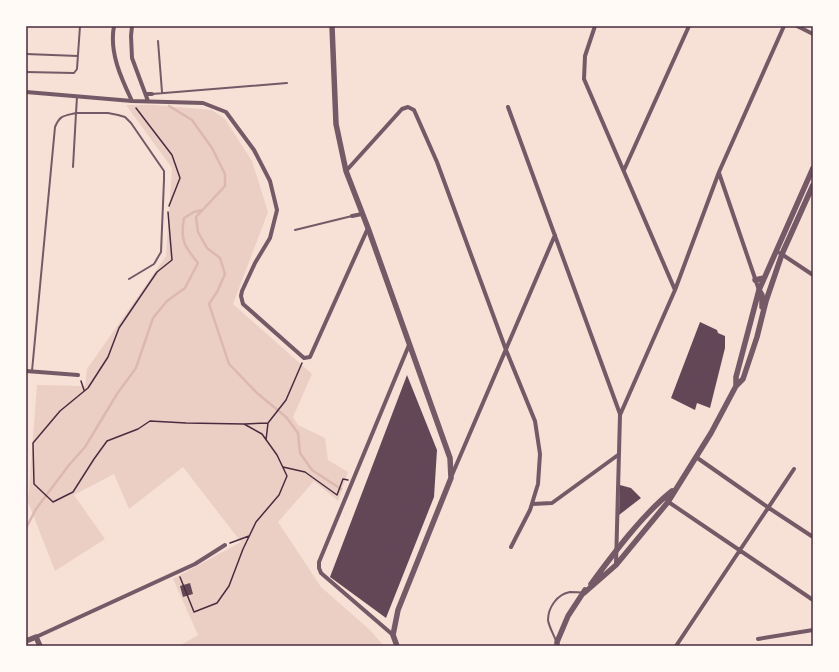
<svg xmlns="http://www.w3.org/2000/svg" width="839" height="672" font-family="Ubuntu,sans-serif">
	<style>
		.green { fill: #ebcfc5 }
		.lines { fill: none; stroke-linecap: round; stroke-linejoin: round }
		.stream { stroke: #dcb8b0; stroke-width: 2.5 }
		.building { fill: #644757 }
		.path { stroke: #4a2c40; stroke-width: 1.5 }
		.service { stroke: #755966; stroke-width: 2 }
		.minor { stroke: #755966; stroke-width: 4 }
		.tertiary { stroke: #755966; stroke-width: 5.5 }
		.neatline { fill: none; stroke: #4a2c40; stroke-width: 1.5 }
	</style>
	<rect width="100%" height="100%" fill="#f7e1d7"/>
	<path class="green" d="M 126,105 L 154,105 L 212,110 L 225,119 L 252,161 L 268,212 L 233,304 L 312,374 L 293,417 L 298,425 L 325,438 L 328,460 L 348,472 L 338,501 L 314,481 L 278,522 L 321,587 L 370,630 L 384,646 L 179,646 L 198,635 L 173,579 L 241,542 L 183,467 L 129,509 L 114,474 L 74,495 L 105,539 L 55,571 L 28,502 L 37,385 L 85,386 L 87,369 L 166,256 L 172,168 Z"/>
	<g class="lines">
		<path class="stream" d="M 169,106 L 192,120 L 212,148 L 225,174 L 225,186 L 196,217 L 198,232 L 207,248 L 220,258 L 225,274 L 217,292 L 209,304 L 229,364 L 257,393 L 286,417 L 298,433 L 300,453 L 312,470 L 341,489
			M 26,528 L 36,509 L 69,465 L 85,447 L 117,394 L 136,368 L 153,318 L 167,301 L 185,288 L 198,263 C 184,246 180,240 184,218 L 194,212 L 202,210"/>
	</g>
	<path class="building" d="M 700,322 L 717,330 L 718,333 L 725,336 L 725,348 L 710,408 L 697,403 L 695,410 L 671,398 Z
		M 407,375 L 437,450 L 434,497 L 386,618 L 330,577 Z
		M 620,485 L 631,488 L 641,498 L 619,515 Z
		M 190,583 L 193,594 L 183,597 L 180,586 Z"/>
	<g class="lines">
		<path class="path" d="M 136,108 L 172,155 L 180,178 L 169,206
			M 168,212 L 172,260 L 157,272 L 140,297 L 119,328 L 108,357 L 88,388 L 60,411 L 33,443 L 34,484 L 53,502 L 73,492 L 94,459 L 107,441 L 138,429 L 150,421 L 186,423 L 244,424 L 262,434 L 277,455 L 287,476 L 279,495 L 256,522 L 243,549 L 229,586 L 217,603 L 194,612 L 180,577
			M 81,381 L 84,390
			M 244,424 L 268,423
			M 266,440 L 268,423 L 286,400 L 302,363
			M 283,467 L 305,472 L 337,495 L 343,479 L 348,480
			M 230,543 L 249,536"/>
		<path class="service" d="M 158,41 L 162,92
			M 26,54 L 78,56
			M 26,72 L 74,73 L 77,69 L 80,26
			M 152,94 L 287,83
			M 73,167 L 76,113 L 108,113 L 118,115 L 125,117 L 131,123 L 164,171 L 164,180 L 161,252 L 154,264 L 129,279
			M 295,230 L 352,216
			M 32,371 L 55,127 C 60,115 64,116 76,113 L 77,97
			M 556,641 C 554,635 549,627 548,620 C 548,608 557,594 570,592 C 574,592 579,592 583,593"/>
		<path class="minor" d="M 114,26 C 109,52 121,78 132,101
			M 132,26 L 131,36 L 132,58 L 148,101
			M 595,26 L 585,56 L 584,79 L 675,290
			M 797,26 L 813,34
			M 26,92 L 132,101 L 203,103 L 226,112 L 254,150 L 270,181 L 277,210 L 270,238 L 255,263 L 242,291 L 241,296 L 243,304 L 304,358 L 310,357 L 368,228
			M 146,94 L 152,94
			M 508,107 L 620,414
			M 624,170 L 689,26
			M 346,171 L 402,109 L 408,107 L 414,110 L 437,162 L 506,350 L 535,421 L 540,454 L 538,484 L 530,510 L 511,547
			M 719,173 L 759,290
			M 352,216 L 362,214
			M 780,253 L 813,275
			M 26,371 L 78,375
			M 696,457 L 769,508 L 813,537
			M 452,475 L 555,235
			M 667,501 L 813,600
			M 532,504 L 552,503 L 618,455
			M 616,565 L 620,415 L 675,290 L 719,172 L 784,26
			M 393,635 L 321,573 L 319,568 L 319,562 L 409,345
			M 36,637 L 195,564 L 225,545
			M 758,639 L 813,630
			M 676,646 L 794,469"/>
		<path class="tertiary" d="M 332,26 L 336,124 L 346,171 L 368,228 L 450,458 L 451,478 L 398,610 L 393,635 L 397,646
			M 755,280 L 764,278
			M 759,290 L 762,295 L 762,307
			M 736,386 L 736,377 L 759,290 L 813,168
			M 591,584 C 614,553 642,515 672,491
			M 584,593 L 616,565 L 668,502 L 711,433 L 736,386 L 743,379 L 757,337 L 766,301 L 782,254 L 813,185
			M 26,641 L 36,637 L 40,646
			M 557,646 L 557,642 L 568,616 L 585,590"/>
	</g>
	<rect width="839" height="672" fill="none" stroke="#fffaf5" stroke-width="54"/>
	<rect x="27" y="27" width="785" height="618" class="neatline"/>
</svg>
